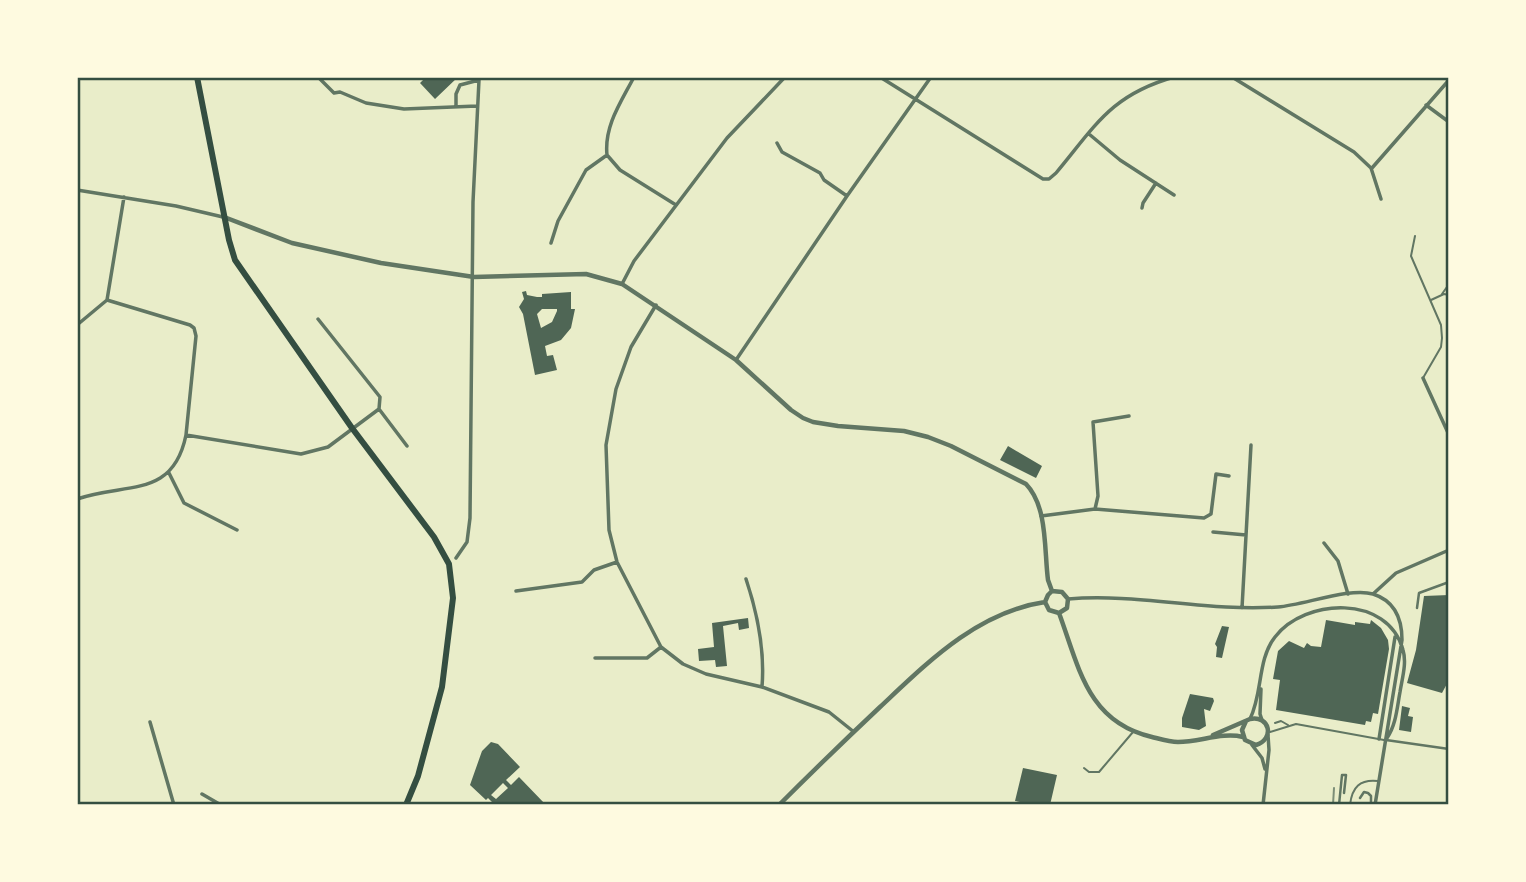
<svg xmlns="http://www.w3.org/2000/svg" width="1526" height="882" font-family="Roboto,sans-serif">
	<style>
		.building { fill: #4f6655; fill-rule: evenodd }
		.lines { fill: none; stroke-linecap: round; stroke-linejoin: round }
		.service { stroke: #617663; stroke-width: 2 }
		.pedestrian { stroke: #617663; stroke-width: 2.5 }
		.minor { stroke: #617663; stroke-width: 3.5 }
		.tertiary { stroke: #617663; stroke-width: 4.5 }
		.primary { stroke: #344e41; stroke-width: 6 }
		.rail { stroke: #7c8e77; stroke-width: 2 }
		.neatline { fill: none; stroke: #344e41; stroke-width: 2.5 }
	</style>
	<rect width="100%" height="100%" fill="#e9edc9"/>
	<path class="building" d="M 426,77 L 458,77 L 435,99 L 420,83 Z
		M 526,291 L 527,295 L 537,297 L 542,297 L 542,294 L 571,292 L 571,309 L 575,309 L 571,328 L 561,340 L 545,346 L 547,356 L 553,355 L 557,370 L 535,375 L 523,314 L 519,307 L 524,299 L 522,292 ZM 542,309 L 557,309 L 557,311 L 552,322 L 541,328 L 537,314 Z
		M 1008,446 L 1042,466 L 1036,478 L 1000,460 Z
		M 1449,595 L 1449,680 L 1442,693 L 1407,683 L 1416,650 L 1424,596 Z
		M 748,618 L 749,628 L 739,630 L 738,623 L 723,626 L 727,666 L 716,667 L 715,660 L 699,661 L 698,649 L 714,647 L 712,623 Z
		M 1326,620 L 1355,625 L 1355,622 L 1370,624 L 1371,620 L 1381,628 L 1388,640 L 1389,649 L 1378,714 L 1373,713 L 1371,722 L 1366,721 L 1365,725 L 1276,710 L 1280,680 L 1273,679 L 1278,651 L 1289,641 L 1304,648 L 1307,643 L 1311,646 L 1321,647 Z
		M 1222,626 L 1229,627 L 1222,658 L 1216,657 L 1217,647 L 1215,644 Z
		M 1190,694 L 1213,698 L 1214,701 L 1210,711 L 1204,709 L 1206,726 L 1199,730 L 1182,727 L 1182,718 Z
		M 1402,706 L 1410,708 L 1408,716 L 1413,717 L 1411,732 L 1399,730 Z
		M 491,742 L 498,744 L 520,767 L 506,780 L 511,785 L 519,777 L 546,805 L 495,805 L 488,798 L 486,800 L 470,785 L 482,751 ZM 503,783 L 508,788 L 496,799 L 491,795 Z
		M 1023,768 L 1057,775 L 1050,805 L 1035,805 L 1015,801 Z"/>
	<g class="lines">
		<path class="service" d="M 1415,236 L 1411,256 L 1441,325 L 1442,338 L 1441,347 L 1423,378
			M 1442,294 L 1449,284
			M 1431,300 L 1444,294 L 1449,295
			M 1275,723 L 1281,721 L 1288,725
			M 1270,732 L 1296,724 L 1384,740
			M 1084,768 L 1089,772 L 1099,772 L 1133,732
			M 1350,805 C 1352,787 1360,779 1378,781"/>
		<path class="pedestrian" d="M 1417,608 L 1419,593 L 1449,582
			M 1386,740 L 1449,749
			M 1360,798 L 1364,792 L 1368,793 L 1371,796 L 1371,805
			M 1339,805 L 1342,775 L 1346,775 L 1344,793
			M 1448,805 L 1449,796"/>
		<path class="minor" d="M 318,77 L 334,93 L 340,92 L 366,103 L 404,109 L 477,106
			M 880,77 L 1043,179 L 1049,179 L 1056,173 C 1096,125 1111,95 1174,77
			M 1232,77 L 1354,152 L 1371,168 L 1381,199
			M 1426,105 L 1449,122
			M 456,107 L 456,94 L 460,85 L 479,80 L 479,77
			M 1089,134 L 1120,160 L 1174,195
			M 777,143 L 782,152 L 820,173 L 824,180 L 847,196
			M 607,155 L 620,170 L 676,205
			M 1372,168 L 1449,80
			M 77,190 L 176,206 L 223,217
			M 124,197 L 107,300 L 190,325 L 194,328 L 196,336 L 186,435 L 301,454 L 328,447 L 379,409
			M 1142,208 L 1143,203 L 1156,183
			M 551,243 L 558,221 L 586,170 L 607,155 C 604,126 621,102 634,77
			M 622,284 L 634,261 L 727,138 L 785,77
			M 656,305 L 631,347 L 616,389 L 606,445 L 609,530 L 617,562 L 661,647 L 683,664 L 706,674 L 762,687 L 829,712 L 854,732
			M 318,319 L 380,397 L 379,409 L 407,446
			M 77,325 L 107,300
			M 736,360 L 847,196 L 931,77
			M 1423,378 L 1449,435
			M 169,473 L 184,503 L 237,530
			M 77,499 C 126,482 173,499 186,435
			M 1095,509 L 1204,518 L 1211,514 L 1216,474 L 1229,476
			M 1041,516 L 1095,509 L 1098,496 L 1093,422 L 1129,416
			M 1213,532 L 1246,535
			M 1324,543 L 1338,561 L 1348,594
			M 456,558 L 467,542 L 470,518 L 473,202 L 479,80
			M 746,579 C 758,615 765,650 762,687
			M 516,591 L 582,582 L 594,570 L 617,562
			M 1373,594 L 1396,573 L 1449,550
			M 1068,599 C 1138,593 1207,612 1278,607 C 1304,605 1350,587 1373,594 C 1395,601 1402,619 1402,640 L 1375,805
			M 1242,608 L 1251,445
			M 595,658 L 647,658 L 661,647
			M 1261,689 L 1260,714 L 1262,720
			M 1250,719 C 1263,693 1257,660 1275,637 C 1305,598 1388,594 1403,650 C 1407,663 1402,679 1400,692 C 1397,708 1396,725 1387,738
			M 150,722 L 174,805
			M 1379,739 L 1395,637
			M 1252,745 L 1262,758 L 1265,769
			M 202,794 L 221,805
			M 1263,805 L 1269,750 L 1268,735"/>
		<path class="tertiary" d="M 224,217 L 292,243 L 381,263 L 474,277 L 586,274 L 622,284 L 736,360 L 791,410 L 803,418 L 813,422 L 838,426 L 904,431 L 928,437 L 951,446 L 1026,484 C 1048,507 1044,550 1048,580 L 1052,591
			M 1052,591 L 1062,592 L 1068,599 L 1067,608 L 1059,613
			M 1045,602 L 1049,610 L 1059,613
			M 1045,602 L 1048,595 L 1052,591
			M 1059,613 C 1079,667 1087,722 1152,737 C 1160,739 1170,742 1178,742 C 1200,742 1222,732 1243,737
			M 1213,735 L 1250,719 C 1270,715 1275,739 1256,745 L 1245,740 L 1242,730 L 1246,721
			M 779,805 C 812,772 846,739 880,707 C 927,663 977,612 1045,602"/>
		<path class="primary" d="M 197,77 L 229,240 L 235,260 L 352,428 L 434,537 L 449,564 L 453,598 L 442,687 L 418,776 L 406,805"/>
		<path class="rail" d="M 1333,805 L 1334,788"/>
	</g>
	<rect width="1526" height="882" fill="none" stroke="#fefae0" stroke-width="158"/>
	<rect x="79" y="79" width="1368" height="724" class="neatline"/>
</svg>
